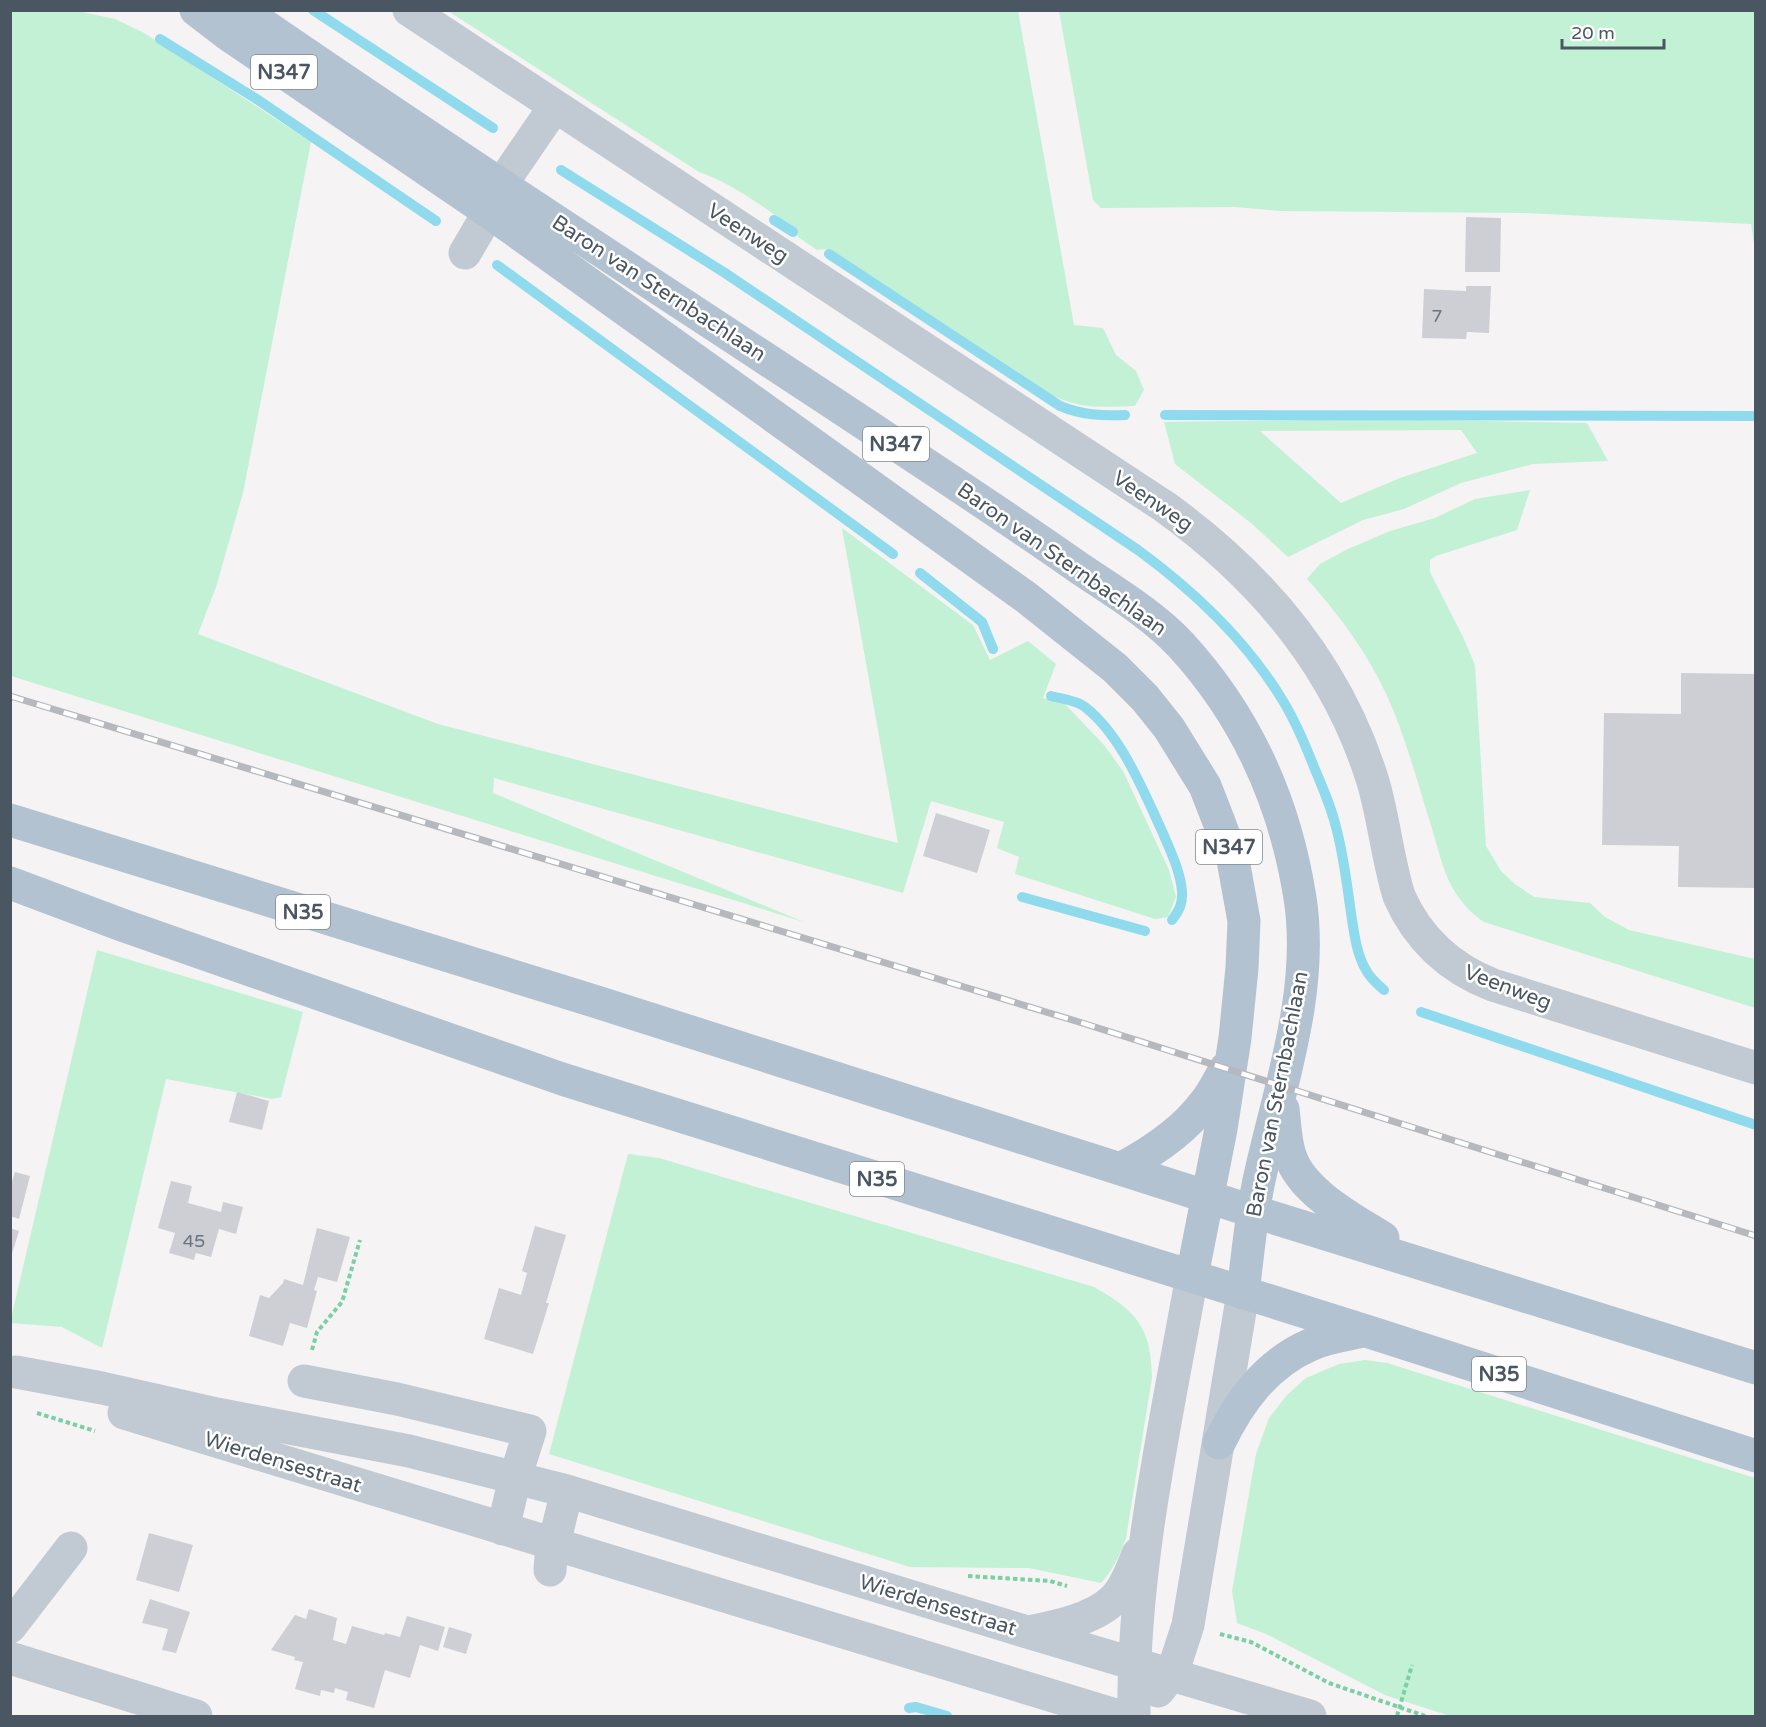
<svg xmlns="http://www.w3.org/2000/svg" width="1766" height="1727" font-family="'Varela Round',sans-serif">
	<style>
		.green { fill: #c3f1d5; fill-rule: evenodd }
		.lines { fill: none; stroke-linecap: round; stroke-linejoin: round }
		.stream { stroke: #90daee; stroke-width: 10 }
		.building { fill: #cdcfd5 }
		.path { stroke: #7ad0a6; stroke-width: 4; stroke-dasharray: 4.5 3; stroke-linecap: butt }
		.minor { stroke: #c1cad2; stroke-width: 33 }
		.major { stroke: #b3c2d1; stroke-width: 33 }
		.rail-casing { stroke: #b5b8bd; stroke-width: 7 }
		.rail { stroke: #fff; stroke-width: 4.5; stroke-dasharray: 14; stroke-linecap: butt }
		.labels { text-anchor: middle; stroke-width: 5; stroke-linejoin: round; paint-order: stroke }
		.number-label { font-size: 18px; fill: #6b747e }
		.shield { fill: #fff; stroke: #808990; stroke-width: 1.5 }
		.shield-label { font-size: 20px; font-weight: bold; fill: #4a5661 }
		.street-label { font-size: 21px; fill: #4a5661; stroke: #fff }
	</style>
	<rect width="100%" height="100%" fill="#f5f3f3"/>
	<path class="green" d="M 10,11 L 78,11 L 115,19 L 144,33 L 311,142 L 243,493 L 216,587 L 198,634 L 438,724 L 898,843 L 842,528 L 973,625 L 990,660 L 1028,641 L 1056,664 L 1043,698 L 1064,703 L 1104,745 L 1123,771 L 1169,870 L 1176,897 L 1168,917 L 1155,919 L 1015,874 L 1019,857 L 997,848 L 1004,822 L 931,801 L 903,893 L 494,778 L 493,793 L 804,922 L 11,676 Z
		M 448,11 L 1018,11 L 1074,325 L 1103,328 L 1116,355 L 1136,371 L 1144,390 L 1135,406 C 1101,407 1080,410 1048,393 L 827,249 L 817,250 L 798,237 L 797,230 C 767,210 733,183 699,172 Z
		M 1059,11 L 1755,11 L 1755,251 L 1751,224 L 1525,213 L 1280,211 L 1235,207 L 1101,208 L 1093,200 Z
		M 1378,419 L 1587,423 L 1608,461 L 1533,464 L 1461,483 L 1404,509 L 1363,520 L 1288,557 L 1251,523 L 1175,464 L 1164,422 ZM 1461,430 L 1477,453 L 1400,478 L 1341,503 L 1260,431 Z
		M 1530,490 L 1517,530 L 1436,556 L 1430,560 L 1430,572 L 1463,637 L 1475,665 L 1486,846 L 1501,871 L 1515,884 L 1534,897 L 1590,903 L 1605,917 L 1629,930 L 1755,959 L 1755,1008 L 1484,922 C 1469,912 1460,901 1451,885 C 1442,868 1438,847 1432,829 C 1420,790 1409,750 1394,712 C 1374,662 1343,619 1307,579 L 1320,564 L 1348,549 L 1390,531 L 1435,518 L 1475,499 Z
		M 97,950 L 303,1012 L 281,1097 L 272,1099 L 166,1079 L 102,1348 L 62,1327 L 10,1323 Z
		M 628,1154 L 659,1158 L 1094,1287 C 1137,1311 1151,1328 1152,1378 L 1126,1538 C 1120,1555 1113,1570 1101,1583 L 1029,1568 L 910,1567 L 549,1454 Z
		M 1365,1360 L 1387,1363 L 1755,1478 L 1755,1716 L 1450,1716 L 1385,1695 L 1266,1634 L 1237,1623 L 1232,1591 L 1256,1454 L 1269,1418 L 1287,1395 L 1306,1378 L 1339,1364 Z"/>
	<g class="lines">
		<path class="stream" d="M 313,10 L 493,128
			M 160,39 L 255,98 L 436,221
			M 561,170 L 725,273 L 1138,550 C 1194,591 1247,641 1283,701 C 1296,722 1305,744 1314,767 C 1323,788 1332,809 1337,831 C 1344,858 1347,885 1351,913 C 1354,932 1356,953 1366,970 C 1370,978 1377,984 1384,990
			M 774,220 L 793,232
			M 829,254 L 1060,406 C 1082,415 1101,416 1125,415
			M 497,265 L 893,554
			M 1165,415 L 1756,416
			M 920,573 L 982,622 L 993,649
			M 1051,696 C 1062,699 1076,700 1085,707 C 1121,735 1143,790 1162,831 C 1170,850 1180,870 1182,891 C 1183,903 1179,911 1172,920
			M 1022,897 L 1145,931
			M 1421,1012 L 1756,1125
			M 909,1708 L 916,1707 L 947,1716"/>
	</g>
	<path class="building" d="M 1466,217 L 1501,218 L 1500,272 L 1465,272 Z
		M 1466,286 L 1491,286 L 1489,333 L 1467,332 L 1466,339 L 1422,338 L 1424,289 L 1466,291 Z
		M 1681,673 L 1756,674 L 1756,888 L 1678,887 L 1679,846 L 1602,845 L 1604,713 L 1681,714 Z
		M 936,813 L 990,830 L 977,873 L 923,856 Z
		M 237,1092 L 269,1101 L 262,1130 L 229,1122 Z
		M 15,1172 L 30,1176 L 19,1219 L 10,1216 L 10,1181 L 12,1182 Z
		M 171,1181 L 192,1186 L 188,1203 L 221,1212 L 223,1202 L 243,1207 L 236,1234 L 219,1229 L 211,1257 L 196,1253 L 194,1260 L 169,1253 L 175,1233 L 158,1228 Z
		M 535,1226 L 566,1235 L 546,1303 L 549,1303 L 533,1354 L 484,1339 L 499,1288 L 521,1295 L 527,1273 L 522,1271 Z
		M 10,1228 L 19,1231 L 11,1257 L 10,1257 Z
		M 317,1228 L 350,1237 L 337,1282 L 318,1277 L 314,1290 L 317,1291 L 307,1328 L 290,1323 L 283,1346 L 249,1336 L 260,1295 L 269,1298 L 283,1283 L 284,1279 L 303,1285 Z
		M 149,1533 L 193,1545 L 179,1592 L 136,1580 Z
		M 150,1599 L 190,1612 L 176,1653 L 162,1650 L 168,1629 L 142,1623 Z
		M 309,1609 L 337,1618 L 333,1640 L 346,1644 L 352,1626 L 384,1635 L 385,1633 L 400,1637 L 407,1616 L 445,1627 L 438,1651 L 420,1645 L 410,1678 L 385,1670 L 374,1708 L 346,1700 L 348,1692 L 335,1688 L 334,1693 L 321,1690 L 320,1696 L 295,1689 L 303,1662 L 294,1660 L 295,1657 L 271,1650 L 295,1615 L 306,1619 Z
		M 449,1627 L 472,1634 L 466,1654 L 443,1647 Z"/>
	<g class="lines">
		<path class="path" d="M 312,1350 L 317,1332 L 342,1302 L 360,1240
			M 37,1413 L 95,1431
			M 968,1576 L 1050,1581 L 1067,1586
			M 1220,1634 L 1251,1642 L 1329,1683 L 1425,1716
			M 1397,1716 L 1412,1665"/>
		<path class="minor" d="M 409,10 L 1165,507 C 1262,577 1339,668 1374,785 C 1384,821 1388,860 1399,896 C 1418,939 1449,968 1493,985 L 1756,1068
			M 465,253 L 489,212 L 501,185 L 555,106
			M 16,1372 L 102,1388 L 217,1414 L 409,1451 L 567,1491 L 1027,1632 L 1310,1716
			M 304,1381 L 397,1399 L 530,1431 L 515,1478 L 503,1529
			M 124,1413 L 1119,1716
			M 550,1570 L 551,1556 L 567,1491
			M 10,1627 L 71,1548
			M 1029,1632 C 1054,1627 1094,1619 1113,1600 C 1125,1589 1132,1569 1138,1554
			M 10,1658 L 196,1716
			M 1158,1691 L 1172,1674 L 1188,1625 L 1243,1293
			M 1134,1716 C 1132,1568 1166,1422 1192,1276"/>
		<path class="major" d="M 196,10 L 226,33 L 489,212 L 1027,598 L 1115,668 L 1145,698 L 1169,728 L 1205,786 L 1219,822 L 1233,860 L 1244,921 L 1242,968 L 1235,1038 L 1221,1129 L 1192,1276
			M 242,10 C 455,157 673,297 889,440 C 953,482 1016,524 1079,568 C 1113,591 1152,614 1181,645 C 1246,716 1285,802 1300,898 C 1314,987 1282,1080 1262,1167 C 1252,1209 1248,1251 1243,1293
			M 10,820 L 597,1002 L 1252,1211 L 1756,1368
			M 10,883 L 122,925 L 562,1079 L 1366,1331 L 1756,1456
			M 1283,1109 C 1285,1124 1285,1141 1290,1155 C 1301,1192 1353,1219 1383,1238
			M 1122,1168 C 1154,1151 1185,1130 1206,1101 C 1214,1091 1219,1079 1226,1068
			M 1219,1443 C 1239,1402 1266,1364 1310,1345 C 1327,1337 1346,1335 1364,1331"/>
		<g class="rail-casing">
			<path id="rail" d="M 10,696 L 1079,1022 L 1756,1236"/>
		</g>
		<use href="#rail" class="rail"/>
	</g>
	<g class="labels">
		<g class="number-label">
			<text x="1437" y="322">7</text>
			<text x="194" y="1247">45</text>
		</g>
		<g class="shield">
			<rect x="251" y="55" width="66" height="34" rx="4.5"/>
			<rect x="863" y="427" width="66" height="34" rx="4.5"/>
			<rect x="1196" y="830" width="66" height="34" rx="4.5"/>
			<rect x="276" y="895" width="54" height="34" rx="4.5"/>
			<rect x="850" y="1162" width="54" height="34" rx="4.5"/>
			<rect x="1472" y="1357" width="54" height="34" rx="4.5"/>
		</g>
		<g class="shield-label">
			<text x="284" y="79">N347</text>
			<text x="896" y="451">N347</text>
			<text x="1229" y="854">N347</text>
			<text x="303" y="919">N35</text>
			<text x="877" y="1186">N35</text>
			<text x="1499" y="1381">N35</text>
		</g>
		<g class="street-label">
			<text transform="translate(748 233) rotate(33)" y="7">Veenweg</text>
			<text transform="translate(659 288) rotate(33)" y="7">Baron van Sternbachlaan</text>
			<text transform="translate(1153 501) rotate(34)" y="7">Veenweg</text>
			<text transform="translate(1062 559) rotate(35)" y="7">Baron van Sternbachlaan</text>
			<text transform="translate(1508 987) rotate(21)" y="7">Veenweg</text>
			<text transform="translate(1277 1094) rotate(-79)" y="7">Baron van Sternbachlaan</text>
			<text transform="translate(283 1462) rotate(17)" y="7">Wierdensestraat</text>
			<text transform="translate(938 1605) rotate(17)" y="7">Wierdensestraat</text>
		</g>
	</g>
	<rect width="1766" height="1727" fill="none" stroke="#4a5661" stroke-width="24"/>
	<path d="M1562 39v9h102v-9" fill="none" stroke="#4a5661" stroke-width="3"/>
	<text x="1571" y="39" font-size="18" fill="#4a5661" stroke="#ffffff" stroke-width="4.5" paint-order="stroke">20 m</text>
</svg>
